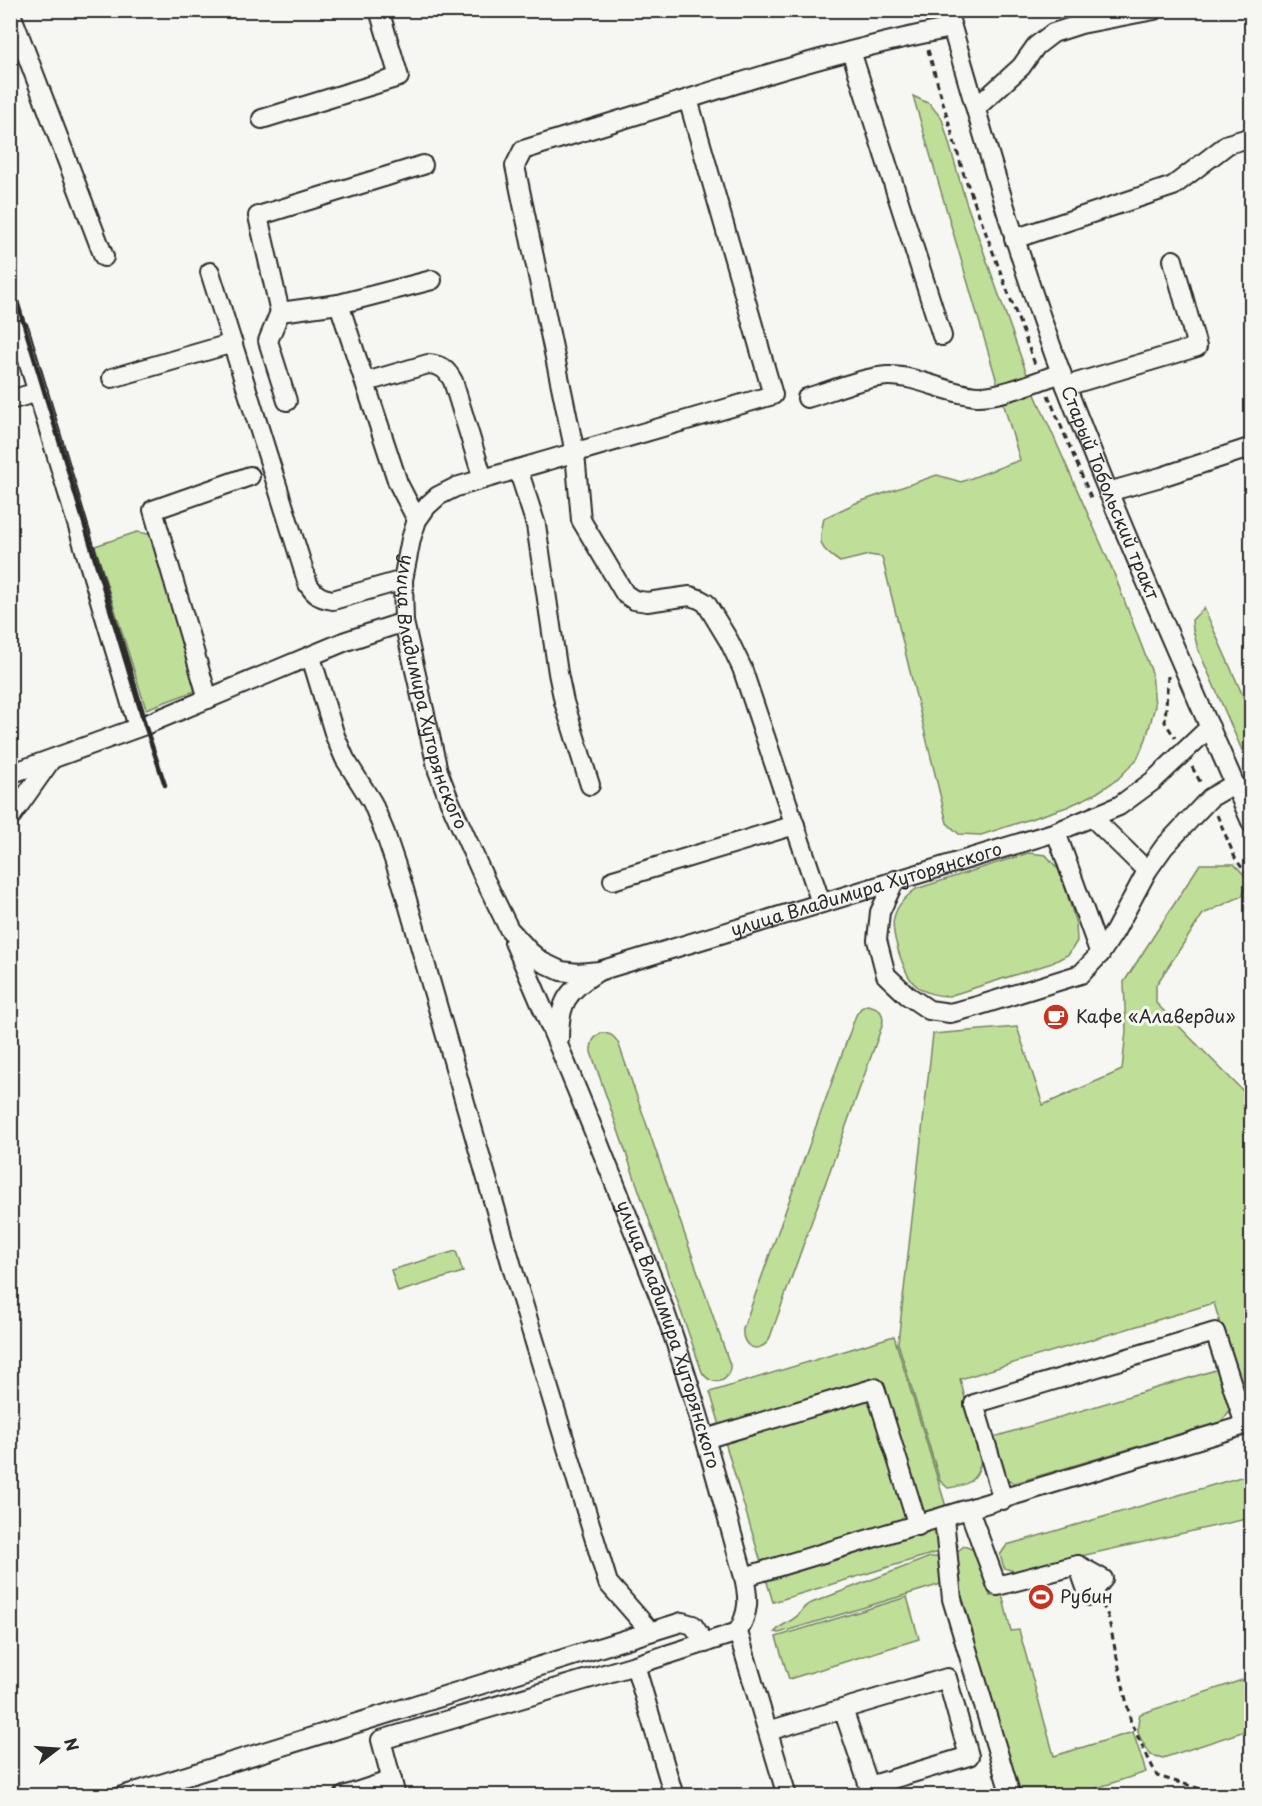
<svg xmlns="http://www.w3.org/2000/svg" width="1262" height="1806" font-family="'Playpen Sans',sans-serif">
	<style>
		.green { fill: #bfdf98; stroke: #758562; stroke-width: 1.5 }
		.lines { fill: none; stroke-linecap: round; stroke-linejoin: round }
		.minor-casing { stroke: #2b2b2b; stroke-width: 22 }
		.path { stroke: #2b2b2b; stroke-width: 3; stroke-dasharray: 6 4.5; stroke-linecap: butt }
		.minor { stroke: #f6f6f2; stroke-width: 18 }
		.rail { stroke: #2b2b2b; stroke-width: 4.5 }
		.labels { text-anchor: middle; stroke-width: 6; stroke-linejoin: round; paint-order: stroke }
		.street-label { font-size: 18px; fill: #2b2b2b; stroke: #f6f6f2 }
		.poi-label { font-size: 18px; fill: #2b2b2b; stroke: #f6f6f2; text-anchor: start }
	</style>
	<rect width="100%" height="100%" fill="#f6f6f2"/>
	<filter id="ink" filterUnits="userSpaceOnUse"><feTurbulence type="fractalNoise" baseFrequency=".0167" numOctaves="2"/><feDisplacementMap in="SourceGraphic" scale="12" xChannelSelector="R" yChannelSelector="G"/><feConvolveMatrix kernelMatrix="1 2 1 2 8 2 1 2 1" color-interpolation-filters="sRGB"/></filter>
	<g filter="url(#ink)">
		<path class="green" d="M 913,96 L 930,104 L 942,119 L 966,202 L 1030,383 L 1113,571 L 1152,673 L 1155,706 L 1146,739 L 1137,759 L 1118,779 L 1095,794 L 1067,807 L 981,835 L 959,834 L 947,823 L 882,557 L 869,555 L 840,562 C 817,547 819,543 824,518 L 856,503 L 937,475 L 961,482 L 1020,460 Z
			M 137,532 L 154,535 L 195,691 L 146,709 L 95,546 Z
			M 1204,608 L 1251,714 L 1251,771 L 1198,649 L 1193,630 L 1192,620 Z
			M 1028,853 L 1046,855 L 1058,869 L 1066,890 L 1076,924 L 1077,941 L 1069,954 L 1052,963 L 949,996 C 937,996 927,994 918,987 C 909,981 905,969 901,959 C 890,928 887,910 916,889 Z
			M 1200,864 L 1234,864 L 1249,880 L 1242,896 L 1203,914 L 1156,985 L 1156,1003 L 1251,1099 L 1251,1390 L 1241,1393 L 1214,1303 L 960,1379 L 981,1461 C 977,1481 967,1486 948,1488 L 940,1481 L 898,1343 L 933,1034 L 1017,1027 L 1043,1105 L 1122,1070 L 1126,1031 L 1124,982 Z
			M 867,1005 C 880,1007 885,1014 882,1026 L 769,1340 C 758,1355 741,1347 743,1329 L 856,1015 L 861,1008 Z
			M 601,1033 C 610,1033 615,1036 619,1045 L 730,1365 C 730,1384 711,1387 702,1372 L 591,1052 C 591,1042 593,1038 601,1033 Z
			M 456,1251 L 463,1272 L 398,1292 L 391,1270 Z
			M 894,1336 L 958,1546 L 773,1602 L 710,1392 Z
			M 1222,1368 C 1228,1391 1240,1405 1220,1422 L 1015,1483 L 1005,1478 L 994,1437 Z
			M 1251,1474 L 1251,1518 L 1014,1571 L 1004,1568 L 1000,1555 L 1007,1545 Z
			M 964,1546 L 974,1550 L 990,1596 L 1002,1594 L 1011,1631 L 1019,1630 L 1054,1756 L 1133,1732 L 1146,1772 L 1075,1795 L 1018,1795 L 958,1599 L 954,1554 Z
			M 930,1557 L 936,1557 L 943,1560 L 944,1581 L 938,1585 L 779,1633 L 775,1632 C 781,1624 792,1622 799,1614 C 803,1609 803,1607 809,1604 Z
			M 907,1597 L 919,1639 L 789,1679 L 776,1637 Z
			M 1251,1677 L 1251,1729 L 1163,1758 L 1151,1755 C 1141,1740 1134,1733 1140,1714 Z"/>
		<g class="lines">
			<g class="minor-casing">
				<g id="minor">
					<path id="s1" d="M 947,10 C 984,137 1019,263 1066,386 C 1123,534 1189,679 1252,824"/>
					<path d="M 10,11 L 104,257"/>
					<path d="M 851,51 L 942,336"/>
					<path d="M 688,99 C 775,71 862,45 952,28"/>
					<path d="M 978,106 L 1021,67 L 1036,46 L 1053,33 L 1081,24 L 1154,10"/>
					<path d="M 262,119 L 399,77 L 379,10"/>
					<path d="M 1014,239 L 1173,186 L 1228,144 L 1252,137"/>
					<path d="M 210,272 L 308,584 C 315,595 320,598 333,600 L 403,580"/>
					<path d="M 339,304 L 280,312 L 258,216 L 423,165"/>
					<path d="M 280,312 L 268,341 L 287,401"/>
					<path d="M 10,333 L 19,330 L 138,727"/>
					<path d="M 112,378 L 233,343"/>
					<path d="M 366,382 L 428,364 C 442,365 447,370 453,381 L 483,479"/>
					<path d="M 1066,386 L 1197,347 L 1173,260"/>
					<path d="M 807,398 C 833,390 861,378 887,376 C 917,375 948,394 977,396 C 1001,397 1038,381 1061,373"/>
					<path d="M 10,400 L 38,392"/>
					<path d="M 518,469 L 536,525 L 558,673 L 564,702 L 590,785"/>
					<path d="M 1108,492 L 1161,477 L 1252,447"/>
					<path d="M 417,520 L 398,483 L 339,304 L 432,280"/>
					<path d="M 311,657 L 335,736 L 345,759 L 372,802 L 385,833 L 403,886 L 515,1277 L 608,1583 L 650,1631"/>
					<path d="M 208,699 L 153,510 L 250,476"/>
					<path d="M 10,774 L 145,725 L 346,641 L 404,622"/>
					<path d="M 10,818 L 51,760"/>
					<path d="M 1093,818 L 1147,871"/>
					<path d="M 1056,832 L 1100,954"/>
					<path d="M 613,880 L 795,825"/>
					<path d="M 895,880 L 880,912 L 877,940 L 886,975 L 907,995 L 929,1010 L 950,1013 L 974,1007 L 1081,974 L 1100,954 L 1115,931 L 1147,871 L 1164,847 L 1210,798 L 1234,784"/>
					<path id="s2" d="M 821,903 L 742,668 L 729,641 L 706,603 L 699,599 L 690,596 L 647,602 L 634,600 L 625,594 L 581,520 L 575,453 L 515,166 L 523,150 L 688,99 L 773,395 L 456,487 L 438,496 L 427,506 L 417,520 L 411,539 L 403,580 L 404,622 L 438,771 L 450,802 L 484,878 L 509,929 L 529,951 L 542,962 L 561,971 L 578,973 L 599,971 L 1056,832 L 1119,806 L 1153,781 L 1210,727"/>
					<path id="s3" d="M 514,942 C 550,1024 584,1106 617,1189 C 633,1230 650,1271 665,1312 C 696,1399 719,1489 744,1577 C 749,1600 749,1611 738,1632 L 787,1796"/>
					<path d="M 559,1039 C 559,1004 566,991 597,972"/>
					<path d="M 705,1439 L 875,1388 L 918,1526"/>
					<path d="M 1003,1500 L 974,1404 L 1215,1332 L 1245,1425"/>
					<path d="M 969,1510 L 997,1586 L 1078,1565 L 1089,1596 L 1103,1579 L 1078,1565"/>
					<path d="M 944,1518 L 952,1599 L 1011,1796"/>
					<path d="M 744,1577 L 1252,1423"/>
					<path d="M 635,1665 L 674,1796"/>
					<path d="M 768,1731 C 828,1713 887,1696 947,1678 L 969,1756 L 869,1786 L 843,1709"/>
					<path d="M 122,1796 L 682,1622 L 693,1625 L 705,1643"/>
					<path d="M 344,1796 L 392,1780"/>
					<path d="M 396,1796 L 381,1740 L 635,1665 L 738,1632"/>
				</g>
			</g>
			<path class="path" d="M 928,50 L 963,172 L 1036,367
				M 1048,395 L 1092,500
				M 1168,676 L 1165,722 L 1175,738
				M 1192,767 L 1202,785
				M 1217,815 L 1236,860 L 1252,880
				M 1102,1604 L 1108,1616 L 1131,1723 L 1157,1776 L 1225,1796"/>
			<use href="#minor" class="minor"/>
			<path class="rail" d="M 10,278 L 145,725 L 165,785"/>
		</g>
	</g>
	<defs>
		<g id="cafe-disc" transform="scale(1.35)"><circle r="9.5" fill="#c8321e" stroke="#f6f6f2"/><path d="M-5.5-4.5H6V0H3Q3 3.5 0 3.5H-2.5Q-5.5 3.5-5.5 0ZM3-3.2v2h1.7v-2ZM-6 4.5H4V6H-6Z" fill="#fff"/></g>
		<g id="stadium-disc" transform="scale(1.35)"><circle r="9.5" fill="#c8321e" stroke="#f6f6f2"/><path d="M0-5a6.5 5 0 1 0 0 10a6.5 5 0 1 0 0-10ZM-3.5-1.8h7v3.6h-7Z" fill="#fff"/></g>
	</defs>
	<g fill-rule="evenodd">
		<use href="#cafe-disc" x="1056" y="1017"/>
		<use href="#stadium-disc" x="1041" y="1597"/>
	</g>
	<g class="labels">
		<g class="street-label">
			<text dy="6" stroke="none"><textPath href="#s1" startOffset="510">Старый Тобольский тракт</textPath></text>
			<text dy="6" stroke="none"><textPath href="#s2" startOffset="1912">улица Владимира Хуторянского</textPath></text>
			<text dy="6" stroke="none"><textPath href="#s2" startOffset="2550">улица Владимира Хуторянского</textPath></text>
			<text dy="6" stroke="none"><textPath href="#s3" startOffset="422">улица Владимира Хуторянского</textPath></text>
		</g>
		<g class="poi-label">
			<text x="1076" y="1023">Кафе «Алаверди»</text>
			<text x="1060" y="1603">Рубин</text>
		</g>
	</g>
	<rect width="1262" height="1806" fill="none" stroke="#f6f6f2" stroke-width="36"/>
	<rect x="18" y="18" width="1226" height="1770" fill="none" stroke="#2b2b2b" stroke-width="2" filter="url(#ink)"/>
	<g transform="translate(57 1749) rotate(73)" stroke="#f6f6f2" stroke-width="4.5" paint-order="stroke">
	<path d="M0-4.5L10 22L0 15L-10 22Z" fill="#2b2b2b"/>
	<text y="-9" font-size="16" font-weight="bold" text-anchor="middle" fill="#2b2b2b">N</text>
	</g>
</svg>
